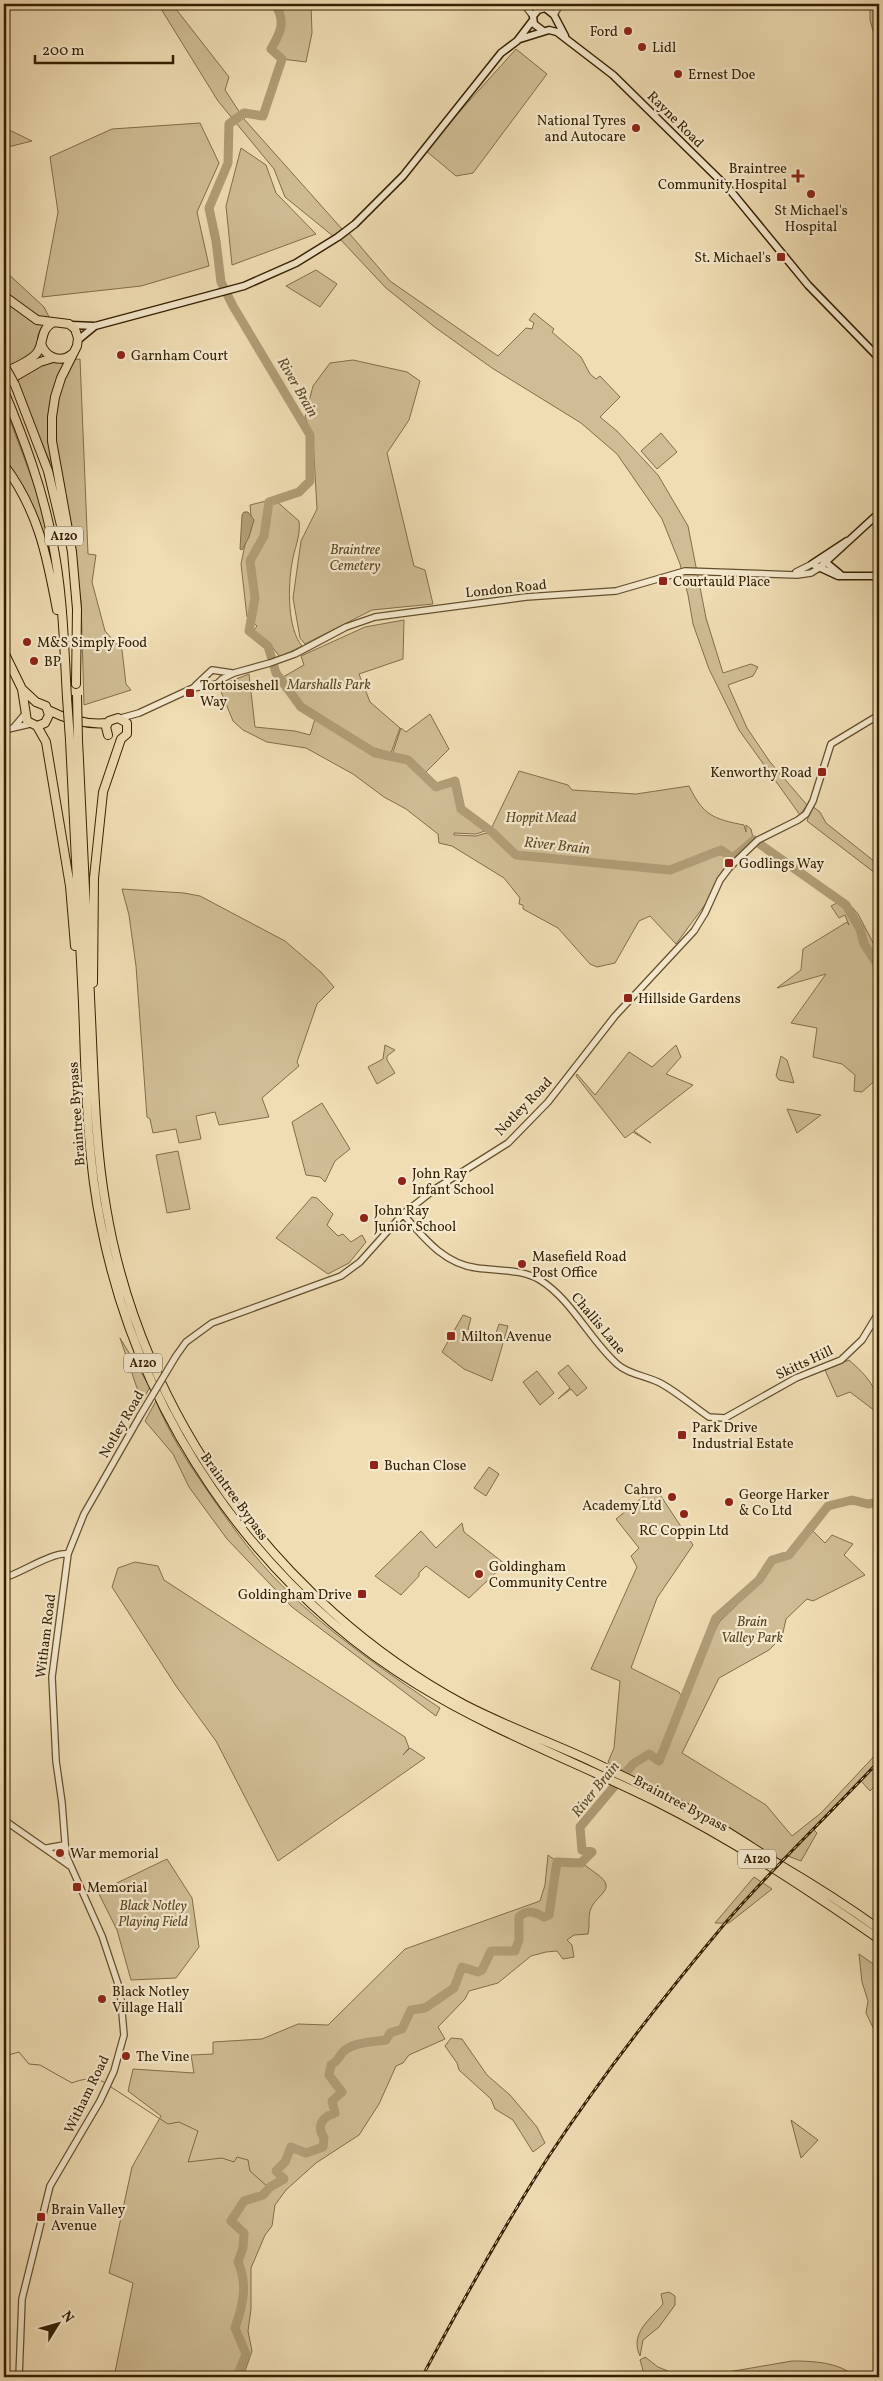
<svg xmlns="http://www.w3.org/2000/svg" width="883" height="2381" font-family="Vollkorn,serif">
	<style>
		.green { fill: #d0bd95; stroke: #826e4a }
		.water { fill: #b09d77; stroke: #7f6b47 }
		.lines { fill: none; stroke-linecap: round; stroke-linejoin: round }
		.stream { stroke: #7f6b47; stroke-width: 1 }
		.river { stroke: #b09d77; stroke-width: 9 }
		.tertiary-casing { stroke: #644f2d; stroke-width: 8 }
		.secondary-casing { stroke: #352000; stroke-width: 9 }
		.trunk-casing { stroke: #352000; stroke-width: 10 }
		.tertiary { stroke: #f5e9ce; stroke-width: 5.5 }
		.secondary { stroke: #f5e9ce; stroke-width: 6 }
		.trunk { stroke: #f0ddb4; stroke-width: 8 }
		.rail-casing { stroke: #352000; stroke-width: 3 }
		.rail { stroke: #f5e9ce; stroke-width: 1; stroke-dasharray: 4; stroke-linecap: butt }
		.tertiary-bridge-casing { stroke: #644f2d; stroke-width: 8; stroke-linecap: butt }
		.trunk-bridge-casing { stroke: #352000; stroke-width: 10; stroke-linecap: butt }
		.tertiary-bridge { stroke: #f5e9ce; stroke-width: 5.5 }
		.trunk-bridge { stroke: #f0ddb4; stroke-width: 8 }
		.poi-dot { fill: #8f2418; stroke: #f5e9ce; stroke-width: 2 }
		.labels { text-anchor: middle; stroke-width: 4.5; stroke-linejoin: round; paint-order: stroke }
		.shield { fill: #f5e9ce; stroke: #6f5c3e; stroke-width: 1 }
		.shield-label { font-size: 12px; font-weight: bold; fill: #352000 }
		.poi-label { font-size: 14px; fill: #352000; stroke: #f5e9ce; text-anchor: start }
		.street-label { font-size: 14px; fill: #352000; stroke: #f5e9ce }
		.park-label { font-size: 14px; font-style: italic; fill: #5c4725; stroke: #f5e9ce }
		.water-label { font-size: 15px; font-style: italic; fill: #604c2a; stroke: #f5e9ce }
	</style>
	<rect width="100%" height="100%" fill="#f0ddb4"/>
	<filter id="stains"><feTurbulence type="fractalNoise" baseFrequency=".004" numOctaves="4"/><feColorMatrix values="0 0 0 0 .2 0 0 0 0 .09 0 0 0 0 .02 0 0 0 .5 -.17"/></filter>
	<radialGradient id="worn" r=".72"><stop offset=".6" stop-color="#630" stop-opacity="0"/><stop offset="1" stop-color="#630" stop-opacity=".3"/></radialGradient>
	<path class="green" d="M 158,4 L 172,4 L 229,77 L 225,90 L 244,119 L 342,229 L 333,236 L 285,197 L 274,169 L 218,101 Z
		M 275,4 L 311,4 L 312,33 L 306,62 L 282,59 L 271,49 C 281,32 286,21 275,4 Z
		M 870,4 L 879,4 L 879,52 L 870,20 Z
		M 516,49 L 547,74 L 473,173 L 456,176 L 425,150 Z
		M 200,123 L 219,163 L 197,212 L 209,266 L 141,286 L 42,297 L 58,212 L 50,157 L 112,129 Z
		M 4,128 L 5,128 L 32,141 L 4,148 Z
		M 241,148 L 266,165 L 276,193 L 316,234 L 232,265 L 226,206 Z
		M 349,233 L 390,281 L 498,356 L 526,328 L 532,329 L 534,323 L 529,320 L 534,313 L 554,329 L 552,332 L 581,357 L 590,374 L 596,379 L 600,376 L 620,397 L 600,417 L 617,431 L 658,475 L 688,526 L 706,618 L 723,673 L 751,664 L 758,667 L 753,676 L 728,685 L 747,728 L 770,762 L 807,805 L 800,815 L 739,730 L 709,669 L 693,624 L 688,595 L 680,564 L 662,519 L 617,454 L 581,423 L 492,368 L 436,328 L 386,288 L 340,239 Z
		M 4,270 L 44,307 L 50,319 C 31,336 35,347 53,362 L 80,359 L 88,554 L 96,555 L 92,582 L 105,631 L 122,650 L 126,684 L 131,690 L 84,705 L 81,601 L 61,471 L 50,462 L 4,355 Z
		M 316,270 L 337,284 L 320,307 L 286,286 Z
		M 353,360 L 407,372 L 420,381 L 409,420 L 387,453 L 414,566 L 425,570 L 433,604 L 372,610 L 305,644 L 300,638 L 293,598 L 301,541 L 317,509 L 313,438 L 305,417 L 313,386 L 330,363 Z
		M 4,404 L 44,511 L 48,543 L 46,544 L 33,509 L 4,461 Z
		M 661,433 L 677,452 L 657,469 L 641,451 Z
		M 274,499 L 299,521 C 301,536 294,549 292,563 C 288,586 287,628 302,646 L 280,657 L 270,644 L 253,631 L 257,626 L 247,617 L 241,564 L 251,516 L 250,505 Z
		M 404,620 L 403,659 L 359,674 L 370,702 L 400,728 L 391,753 L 374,748 L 303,704 L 283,677 L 304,665 L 301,656 L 365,627 Z
		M 249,674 L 255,727 L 295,731 L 310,735 L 315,719 L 375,755 L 391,758 L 401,728 L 406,732 L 430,714 L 449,749 L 423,775 L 436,788 L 454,782 L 460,810 L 488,830 L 476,834 L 454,833 L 454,835 L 476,836 L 490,832 L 515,856 L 670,871 L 721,852 L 731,859 L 719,877 L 707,902 L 676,944 L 650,916 L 639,921 L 615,963 L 597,967 L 590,964 L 558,928 L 523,909 L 523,905 L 519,904 L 520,898 L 504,878 L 452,846 L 439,843 L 438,834 L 406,809 L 384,797 L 353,774 L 306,748 L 267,742 L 243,730 L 233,721 L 220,689 L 221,685 Z
		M 519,771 L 568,785 L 572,790 L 636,794 L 689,786 C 703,815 713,819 744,825 L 746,832 L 746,825 L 751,829 L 753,838 L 733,855 L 721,849 L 670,869 L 584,858 L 516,855 L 491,829 Z
		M 812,806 L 820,812 L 826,823 L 879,865 L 879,876 L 807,821 Z
		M 122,889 L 184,893 L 200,896 L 285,941 L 321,972 L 334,987 L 317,1004 L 297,1062 L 299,1066 L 262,1098 L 269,1117 L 219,1125 L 215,1112 L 196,1116 L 201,1139 L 179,1143 L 176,1129 L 153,1133 L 150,1119 L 147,1117 L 136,966 L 129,915 Z
		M 845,899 L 858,914 L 879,954 L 879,1077 L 862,1092 L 854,1091 L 855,1075 L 842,1064 L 813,1057 L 817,1028 L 791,1023 L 826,974 L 777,988 L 801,970 L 803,949 L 847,922 L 849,925 L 845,915 L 839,918 L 831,906 Z
		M 385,1045 L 395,1050 L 387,1056 L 387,1060 L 395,1073 L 377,1084 L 368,1067 L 383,1059 Z
		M 676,1045 L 681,1057 L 666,1074 L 693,1085 L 634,1131 L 651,1143 L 633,1132 L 625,1138 L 576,1076 L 577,1074 L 595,1095 L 629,1052 L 652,1067 Z
		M 781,1056 L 787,1060 L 794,1083 L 779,1080 L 776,1076 Z
		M 322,1103 L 350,1149 L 335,1161 L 325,1182 L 320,1177 L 306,1175 L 292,1122 Z
		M 787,1109 L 821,1115 L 797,1133 Z
		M 178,1151 L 190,1209 L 167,1213 L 156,1155 Z
		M 312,1197 L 317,1198 L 333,1214 L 327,1225 L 338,1236 L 343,1234 L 351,1242 L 362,1235 L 366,1242 L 349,1263 L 328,1274 L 276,1238 Z
		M 463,1315 L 471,1318 L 468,1329 L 495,1336 L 499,1324 L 508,1326 L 492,1381 L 464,1369 L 442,1352 Z
		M 120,1338 L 150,1387 L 138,1408 L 135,1404 L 139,1394 Z
		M 849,1360 C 867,1376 879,1388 879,1414 L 850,1392 L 837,1397 L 825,1370 Z
		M 568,1365 L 587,1388 L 577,1396 L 571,1389 L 558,1399 L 570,1388 L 558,1373 Z
		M 537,1371 L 554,1393 L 540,1405 L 523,1382 Z
		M 156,1401 C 170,1435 188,1463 209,1493 C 228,1521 248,1549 271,1574 C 320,1627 380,1668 440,1708 L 436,1716 L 292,1607 L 227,1539 L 189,1487 L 173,1454 L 145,1421 Z
		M 489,1467 L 499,1474 L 486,1496 L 474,1488 Z
		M 655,1487 L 693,1545 L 657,1598 L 631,1668 L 679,1692 L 685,1704 L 704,1651 L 720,1621 L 760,1583 L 774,1562 L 790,1557 L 812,1530 L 825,1543 L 832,1535 L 853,1544 L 844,1555 L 865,1575 L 813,1601 L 807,1599 L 786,1619 L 782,1637 L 769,1650 L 719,1678 L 682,1753 L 766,1805 L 792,1836 L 821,1813 L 879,1751 L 879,1782 L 870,1791 L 861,1781 L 814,1830 L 817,1833 L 801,1861 L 788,1856 L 780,1860 L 608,1762 L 614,1748 L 620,1681 L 591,1669 L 637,1567 L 631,1556 L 639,1548 L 616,1519 Z
		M 462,1523 L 464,1532 L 505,1564 L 469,1598 L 426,1566 L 419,1573 L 419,1576 L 401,1595 L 375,1576 L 421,1531 L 436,1548 Z
		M 135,1562 L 158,1566 L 164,1580 L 405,1737 L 409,1748 L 403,1755 L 410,1748 L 425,1758 L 278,1861 L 216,1741 L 176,1686 L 112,1587 L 118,1568 Z
		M 548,1855 C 563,1867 566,1858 581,1863 C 586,1865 592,1871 597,1874 C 619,1890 595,1894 590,1911 C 588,1918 590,1926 588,1934 L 574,1935 L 567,1940 L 572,1945 L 574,1957 L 563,1959 L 557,1951 L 546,1952 L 531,1956 L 498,1983 L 469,1991 L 465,1999 L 438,2027 L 445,2039 L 409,2055 L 403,2063 L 396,2066 L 379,2104 L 359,2135 L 316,2163 L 286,2190 L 275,2205 L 272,2226 L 265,2235 L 251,2268 L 251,2309 L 248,2331 L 252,2351 L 243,2377 L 114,2377 L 133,2283 L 109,2273 L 132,2167 L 161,2116 L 128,2091 L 133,2069 L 194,2073 L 191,2055 L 213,2054 L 213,2042 L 262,2039 L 298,2024 L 328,2025 L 405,1949 L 540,1901 L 545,1885 Z
		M 167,1859 L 192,1898 L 199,1947 L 176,1978 L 131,1980 L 117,1930 L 98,1892 Z
		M 754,1877 L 772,1889 L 729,1923 L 715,1923 Z
		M 859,1954 L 879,1968 L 879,2040 L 866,2013 L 868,2001 L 862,1982 Z
		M 451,2038 L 462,2039 L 487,2075 L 510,2095 L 537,2127 L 545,2143 L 533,2152 L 513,2120 L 495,2109 L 491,2099 L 459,2070 L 457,2063 L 445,2046 Z
		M 791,2120 L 818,2140 L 801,2158 Z
		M 669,2292 L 675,2296 L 675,2305 L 659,2327 L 643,2340 L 640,2356 C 629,2333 651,2319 663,2304 L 661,2294 Z
		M 645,2357 L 658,2367 L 683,2377 L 645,2377 L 640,2360 Z
		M 792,2361 C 812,2361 840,2362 855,2377 L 699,2377 Z"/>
	<path class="water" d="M 244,512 L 248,512 L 254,520 L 249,537 L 242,550 L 240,549 L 242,515 Z"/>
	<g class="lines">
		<path class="stream" d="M 4,2053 L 8,2055 L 19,2052 L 29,2064 L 40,2065 L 72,2083 C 81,2079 94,2077 104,2082
			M 111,2087 L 168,2124 L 179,2122 L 198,2131 L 188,2162 L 222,2158 L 234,2162 L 237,2157 L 248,2160 L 250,2171 L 268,2187"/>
		<path class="river" d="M 275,4 C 286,21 281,32 271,49 L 282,59 L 263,116 L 244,113 L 229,124 L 228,163 L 209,208 L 216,241 L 221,282 L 233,306 L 310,435 L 310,481 L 299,492 L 269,502 L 264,536 L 250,561 L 255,598 L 249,631 L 268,646 L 276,673 L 301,707 L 375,753 L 408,760 L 436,787 L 455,781 L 461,809 L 492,832 L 516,855 L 670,870 L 721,850 L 733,858 L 754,840 L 846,905 L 860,929 L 864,944 L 879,967
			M 237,2377 L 246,2354 L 235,2328 C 243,2305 248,2285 238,2262 L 243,2248 L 244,2233 L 231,2221 L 244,2201 L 263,2195 L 270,2187 L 284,2179 L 276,2171 L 285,2162 L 291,2147 L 306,2153 L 323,2147 L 324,2138 C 316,2126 322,2117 335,2113 L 332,2101 L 342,2092 L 329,2075 L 331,2065 C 338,2061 338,2058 342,2053 C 352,2042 373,2042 386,2040 L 390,2033 L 402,2029 L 411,2010 L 425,2008 L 454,1988 L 462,1967 L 478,1972 L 482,1970 L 491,1951 L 515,1951 L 519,1940 L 519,1917 C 527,1909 535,1912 544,1917 L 549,1915 L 557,1862 L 581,1863 L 592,1852 L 582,1850 L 580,1827 L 633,1764 L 649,1754 L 659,1761 L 716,1618 L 759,1580 L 772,1560 L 789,1555 L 828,1506 L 852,1500 L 868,1504 L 879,1502"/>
		<g class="tertiary-casing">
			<path id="tertiary" d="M 524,4 L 533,16
				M 529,4 L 541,9
				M 545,8 L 553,4
				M 554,15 L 560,4
				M 796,572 L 812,564
				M 195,686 L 212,670 L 232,673
				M 121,718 L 139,713 L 193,688 L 217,684 L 222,679 L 234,673 L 270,663 L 295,654 L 346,627 L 375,617 L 526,597 L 616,591 L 685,571 L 797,575 L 811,573 L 819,568
				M 14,727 L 25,714
				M 4,730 L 30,724
				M 403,1214 C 424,1238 444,1264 477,1268 C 498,1271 522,1269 540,1280 C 572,1300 589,1339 617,1364 C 629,1375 648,1376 662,1384 C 678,1393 693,1406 709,1417 L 725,1418 L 796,1378 L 841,1360 L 862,1340 L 879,1312
				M 176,1356 L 186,1342 L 212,1323 L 341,1276 L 360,1262 L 403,1214 L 435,1189 L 508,1143 L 548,1102 L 615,1016 L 694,931 L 705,913 L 720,880 L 729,868 L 758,840 L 798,820 L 806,814 L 813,801 L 831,744 L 879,715
				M 4,1578 C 23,1572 52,1552 68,1554
				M 4,1820 L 70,1866
				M 47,1848 L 64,1845
				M 19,2377 L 22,2299 L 50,2186 L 100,2101 L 114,2071 L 124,2035 L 120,1990 L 102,1936 L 66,1855 L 62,1803 L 56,1761 L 52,1677 L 68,1554 L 84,1514 L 140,1416"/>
		</g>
		<g class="secondary-casing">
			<path id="secondary" d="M 542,30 L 534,24 L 533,16 L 538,10 L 545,8 L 554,15 L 565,36
				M 520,39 L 549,30 L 557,32 L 613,75 L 730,190 L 808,285 L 879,358
				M 71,325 L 95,326 L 244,286 L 296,263 L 338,237 L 355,224 L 403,176 L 501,53 L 517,41 L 533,20
				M 78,340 L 95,326
				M 847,541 L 812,564 L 838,576 L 879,576
				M 823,560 L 840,574
				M 819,568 L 879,513"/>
		</g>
		<g class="trunk-casing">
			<path id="trunk" d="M 4,296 L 37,320 L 69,324 L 75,329 L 78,338 L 77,346 L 61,378 L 55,397 L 52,417 L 52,441 L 72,552 L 77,609 L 76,684
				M 41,343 C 45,357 60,364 72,354
				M 4,373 C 14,367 28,363 36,354 C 45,344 39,331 52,323
				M 4,383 L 40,362 L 53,358
				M 15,385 L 48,471 L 64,538
				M 4,391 C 24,439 42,487 52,539 C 63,591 64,645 67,698
				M 4,465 C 38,510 47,556 57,610
				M 4,652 L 22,689 L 27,721 L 37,726 L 45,723 L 49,715 L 46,706 L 36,702 L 22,689
				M 48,710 C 66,719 87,725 107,723
				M 37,726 L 46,742 L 70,886 L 75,946
				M 70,740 C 74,827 79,915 83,1003 C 86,1077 86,1152 101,1225 C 138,1413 254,1585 418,1685 C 493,1731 576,1762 655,1801 C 733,1840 807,1889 879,1939
				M 78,741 C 83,833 87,925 91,1018 C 94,1081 95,1144 106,1207 C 140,1414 278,1604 463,1704 C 505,1726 550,1742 593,1762 C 626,1778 660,1793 692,1811 C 722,1827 751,1847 780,1865 C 814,1885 847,1906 879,1929
				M 93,983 L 94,878 L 103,792 L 121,739 L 127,734 L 127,723 L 118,718 L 109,721 L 106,727 L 108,735"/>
		</g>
		<use href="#tertiary" class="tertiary"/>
		<use href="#secondary" class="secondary"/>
		<use href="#trunk" class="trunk"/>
		<g class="rail-casing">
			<path id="rail" d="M 422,2377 C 462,2302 503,2227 549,2156 C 603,2074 664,1996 727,1921 C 775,1865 829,1815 879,1761"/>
		</g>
		<use href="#rail" class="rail"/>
		<g class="tertiary-bridge-casing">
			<path id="tertiary-bridge" d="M 140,1416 L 176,1356"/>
		</g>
		<g class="trunk-bridge-casing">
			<path id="trunk-bridge" d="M 4,365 L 15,385
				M 77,695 L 78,741
				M 67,698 L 70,740"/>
		</g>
		<use href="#tertiary-bridge" class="tertiary-bridge"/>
		<use href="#trunk-bridge" class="trunk-bridge"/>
	</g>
	<g class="poi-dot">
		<circle cx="628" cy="31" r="5"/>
		<circle cx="642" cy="47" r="5"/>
		<circle cx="678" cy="74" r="5"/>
		<circle cx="636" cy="128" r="5"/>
		<path d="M795.5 168.5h5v5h5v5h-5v5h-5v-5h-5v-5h5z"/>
		<circle cx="811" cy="194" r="5"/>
		<rect x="776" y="252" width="10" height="10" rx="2.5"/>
		<circle cx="121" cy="355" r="5"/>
		<rect x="658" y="576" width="10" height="10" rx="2.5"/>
		<circle cx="27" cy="642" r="5"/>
		<circle cx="34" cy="661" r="5"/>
		<rect x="185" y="688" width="10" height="10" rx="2.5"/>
		<rect x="817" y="767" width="10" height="10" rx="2.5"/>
		<rect x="724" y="858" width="10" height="10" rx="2.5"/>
		<rect x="623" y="993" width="10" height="10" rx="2.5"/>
		<circle cx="402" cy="1181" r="5"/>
		<circle cx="364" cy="1218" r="5"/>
		<circle cx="522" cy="1264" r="5"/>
		<rect x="446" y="1331" width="10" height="10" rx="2.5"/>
		<rect x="677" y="1430" width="10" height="10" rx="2.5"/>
		<rect x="369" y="1460" width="10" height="10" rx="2.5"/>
		<circle cx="672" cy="1497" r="5"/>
		<circle cx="729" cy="1502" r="5"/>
		<circle cx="684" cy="1514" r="5"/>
		<circle cx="479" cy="1574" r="5"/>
		<rect x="357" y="1589" width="10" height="10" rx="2.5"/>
		<circle cx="60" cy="1853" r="5"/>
		<rect x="72" y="1882" width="10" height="10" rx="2.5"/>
		<circle cx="102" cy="1999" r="5"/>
		<circle cx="126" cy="2056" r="5"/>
		<rect x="36" y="2212" width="10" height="10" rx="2.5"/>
	</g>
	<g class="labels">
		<g class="shield">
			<rect x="45" y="526.5" width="38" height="19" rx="4"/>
			<rect x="124" y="1353.5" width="38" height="19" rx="4"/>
			<rect x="738" y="1849.5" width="38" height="19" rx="4"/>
		</g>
		<g class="shield-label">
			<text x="64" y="540">A120</text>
			<text x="143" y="1367">A120</text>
			<text x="757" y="1863">A120</text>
		</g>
		<g class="poi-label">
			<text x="618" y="36" text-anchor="end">Ford</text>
			<text x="652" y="52">Lidl</text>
			<text x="688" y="79">Ernest Doe</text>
			<text x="626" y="125" text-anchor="end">National Tyres<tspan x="626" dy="16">and Autocare</tspan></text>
			<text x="787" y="173" text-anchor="end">Braintree<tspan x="787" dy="16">Community Hospital</tspan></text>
			<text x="811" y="215" text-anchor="middle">St Michael's<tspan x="811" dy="16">Hospital</tspan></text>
			<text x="771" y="262" text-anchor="end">St. Michael's</text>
			<text x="131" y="360">Garnham Court</text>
			<text x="673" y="586">Courtauld Place</text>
			<text x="37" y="647">M&amp;S Simply Food</text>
			<text x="44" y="666">BP</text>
			<text x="200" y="690">Tortoiseshell<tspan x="200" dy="16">Way</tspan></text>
			<text x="812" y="777" text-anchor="end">Kenworthy Road</text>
			<text x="739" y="868">Godlings Way</text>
			<text x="638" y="1003">Hillside Gardens</text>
			<text x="412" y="1178">John Ray<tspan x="412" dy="16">Infant School</tspan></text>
			<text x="374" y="1215">John Ray<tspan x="374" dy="16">Junior School</tspan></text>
			<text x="532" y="1261">Masefield Road<tspan x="532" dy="16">Post Office</tspan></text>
			<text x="461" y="1341">Milton Avenue</text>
			<text x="692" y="1432">Park Drive<tspan x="692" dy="16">Industrial Estate</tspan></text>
			<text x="384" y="1470">Buchan Close</text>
			<text x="662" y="1494" text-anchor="end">Cahro<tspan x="662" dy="16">Academy Ltd</tspan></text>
			<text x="739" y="1499">George Harker<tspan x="739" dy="16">&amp; Co Ltd</tspan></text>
			<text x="684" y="1535" text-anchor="middle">RC Coppin Ltd</text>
			<text x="489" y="1571">Goldingham<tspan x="489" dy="16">Community Centre</tspan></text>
			<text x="352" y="1599" text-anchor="end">Goldingham Drive</text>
			<text x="70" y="1858">War memorial</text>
			<text x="87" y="1892">Memorial</text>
			<text x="112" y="1996">Black Notley<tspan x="112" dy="16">Village Hall</tspan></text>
			<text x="136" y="2061">The Vine</text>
			<text x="51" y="2214">Brain Valley<tspan x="51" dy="16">Avenue</tspan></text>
		</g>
		<g class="street-label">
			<text transform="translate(676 119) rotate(45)" y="5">Rayne Road</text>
			<text transform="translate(506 588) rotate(-6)" y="5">London Road</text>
			<text transform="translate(523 1106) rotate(-46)" y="5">Notley Road</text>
			<text transform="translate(76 1114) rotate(-94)" y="5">Braintree Bypass</text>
			<text transform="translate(599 1323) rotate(50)" y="5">Challis Lane</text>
			<text transform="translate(804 1362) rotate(-25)" y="5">Skitts Hill</text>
			<text transform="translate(121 1424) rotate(-60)" y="5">Notley Road</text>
			<text transform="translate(235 1496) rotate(54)" y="5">Braintree Bypass</text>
			<text transform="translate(45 1636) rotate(-83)" y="5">Witham Road</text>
			<text transform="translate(681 1803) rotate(28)" y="5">Braintree Bypass</text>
			<text transform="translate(86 2094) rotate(-64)" y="5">Witham Road</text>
		</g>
		<g class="park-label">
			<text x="355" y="554">Braintree<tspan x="355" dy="16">Cemetery</tspan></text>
			<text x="329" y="689">Marshalls Park</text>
			<text x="541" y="822">Hoppit Mead</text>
			<text x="752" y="1626">Brain<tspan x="752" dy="16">Valley Park</tspan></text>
			<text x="153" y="1910">Black Notley<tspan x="153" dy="16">Playing Field</tspan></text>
		</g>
		<g class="water-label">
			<text transform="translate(298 387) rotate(60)" y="5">River Brain</text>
			<text transform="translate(557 845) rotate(6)" y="5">River Brain</text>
			<text transform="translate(595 1789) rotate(-51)" y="5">River Brain</text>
		</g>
	</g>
	<rect width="883" height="2381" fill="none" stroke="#f0ddb4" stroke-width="20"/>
	<rect x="5" y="5" width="873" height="2371" fill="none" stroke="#352000" stroke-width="2.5"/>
	<rect x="10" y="10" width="863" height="2361" fill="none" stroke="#352000"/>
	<g transform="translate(58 2324) rotate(53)" stroke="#f5e9ce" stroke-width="4" paint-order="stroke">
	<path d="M0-4L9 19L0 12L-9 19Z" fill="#352000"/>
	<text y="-8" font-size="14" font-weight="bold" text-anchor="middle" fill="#352000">N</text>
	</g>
	<path d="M35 55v8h138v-8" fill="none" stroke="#352000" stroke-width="2.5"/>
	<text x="42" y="55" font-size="15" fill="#352000" stroke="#f5e9ce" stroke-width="4" paint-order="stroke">200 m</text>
	<rect width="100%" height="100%" filter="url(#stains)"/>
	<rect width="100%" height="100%" fill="url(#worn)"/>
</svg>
